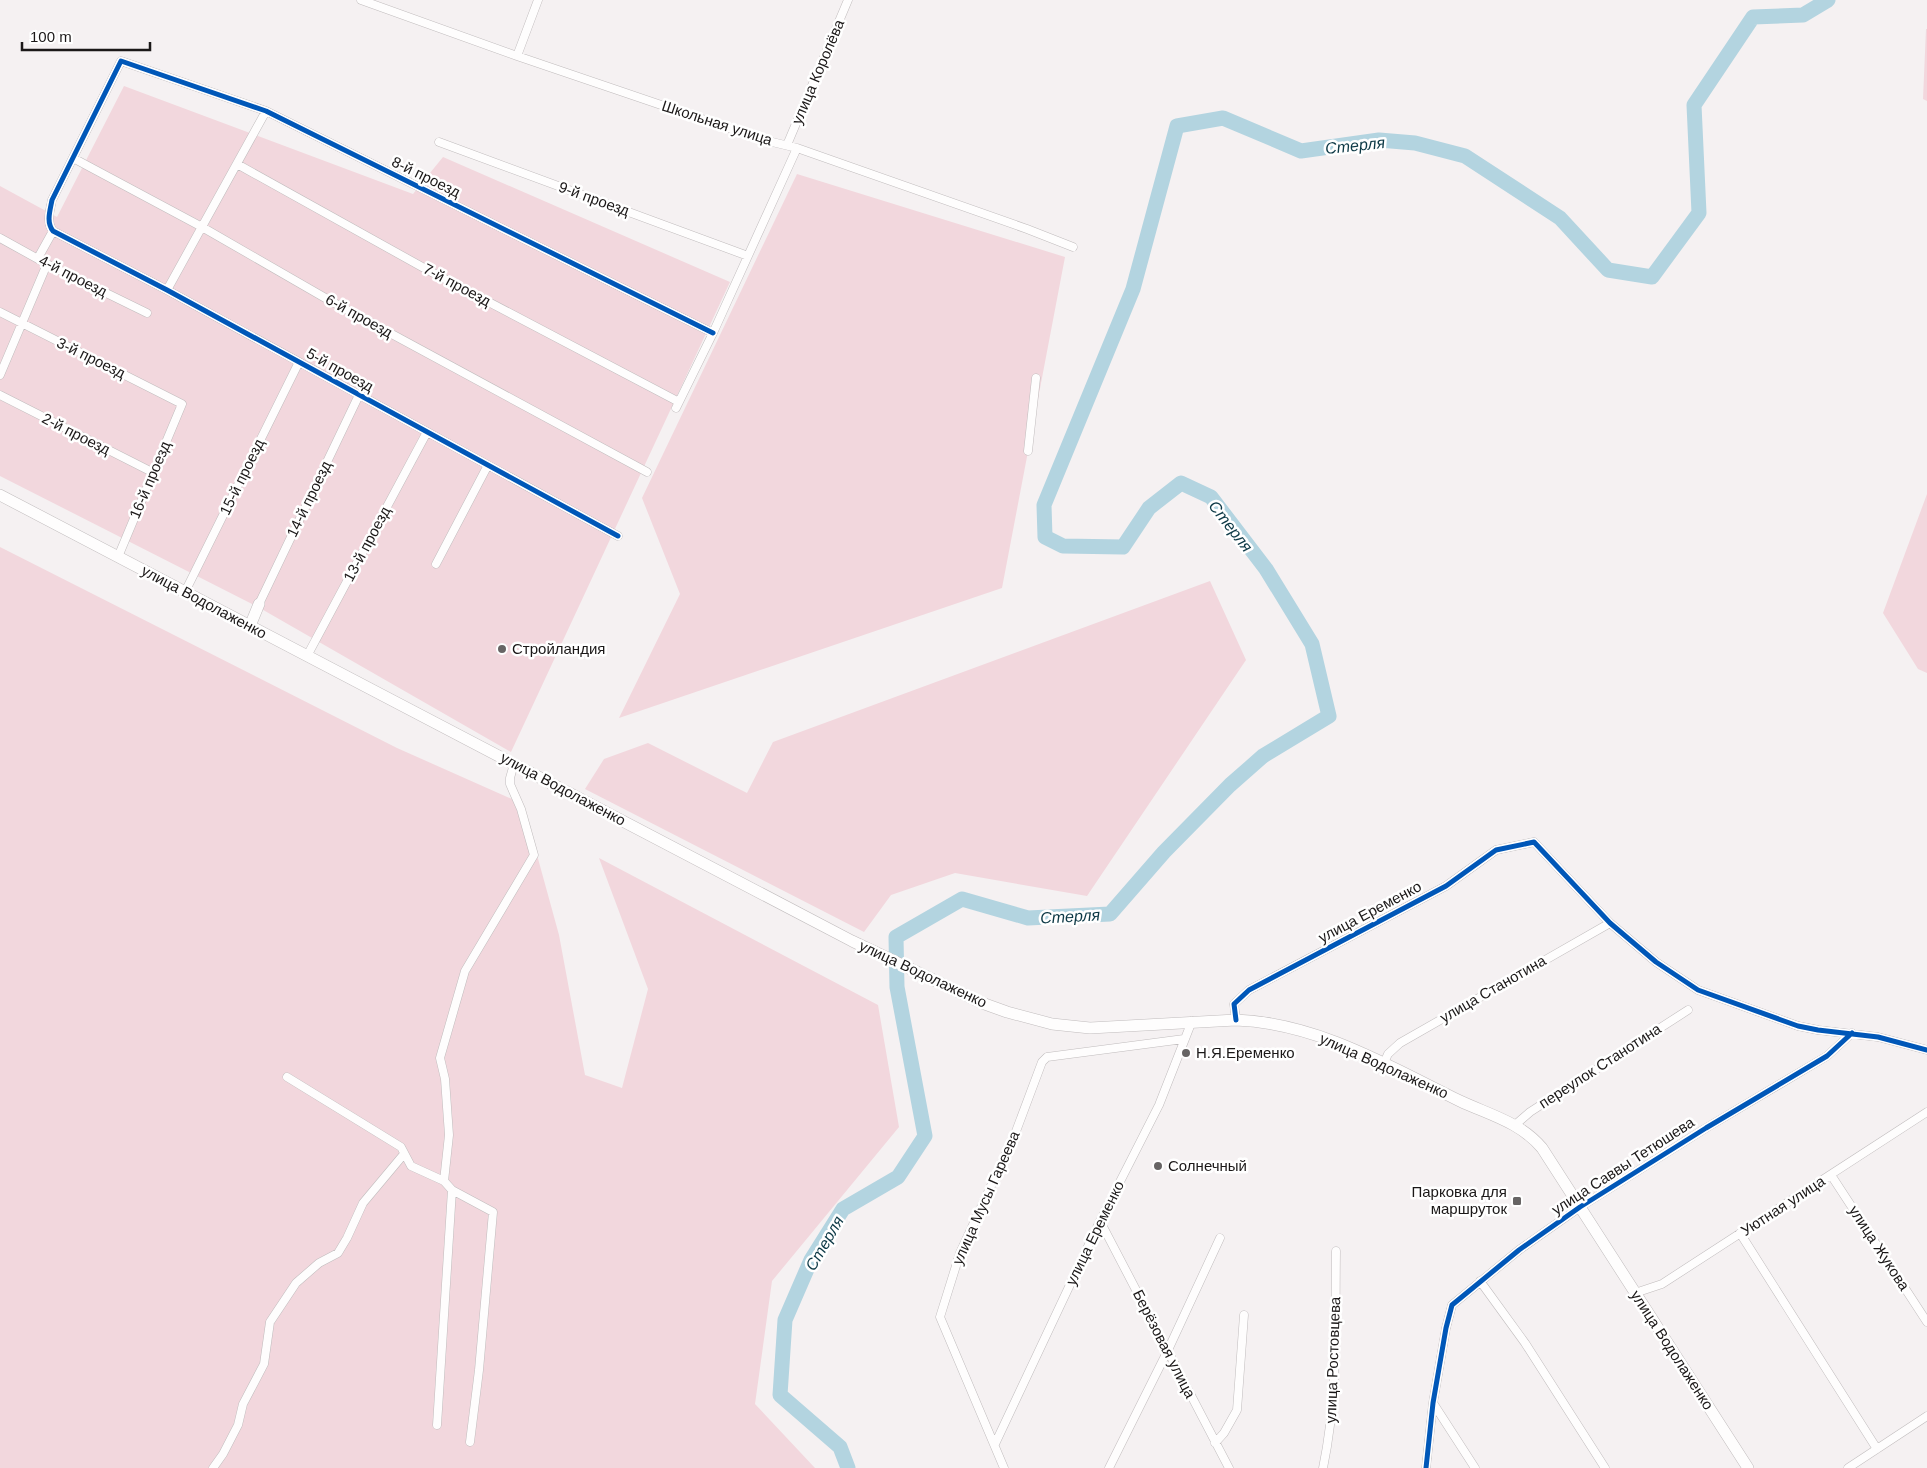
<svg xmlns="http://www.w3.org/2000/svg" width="1927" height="1468" font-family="Arial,sans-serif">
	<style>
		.green { fill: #f2d7dd }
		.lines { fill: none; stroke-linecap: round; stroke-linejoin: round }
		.river { stroke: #b3d4e0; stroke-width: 15 }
		.minor-casing { stroke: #c0bcbd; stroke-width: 9 }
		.secondary-casing { stroke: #c0bcbd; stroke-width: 12 }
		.minor { stroke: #fefdfd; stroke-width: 8 }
		.secondary { stroke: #fefdfd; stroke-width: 11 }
		.cycleway-casing { stroke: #fff; stroke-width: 8 }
		.cycleway { stroke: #0057b8; stroke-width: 5 }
		.poi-dot { fill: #676464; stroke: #fff; stroke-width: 2 }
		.labels { text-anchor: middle; stroke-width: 5; stroke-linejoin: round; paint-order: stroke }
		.street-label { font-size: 15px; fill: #1b1818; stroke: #fff }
		.poi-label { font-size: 15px; fill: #1b1818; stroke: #fff; text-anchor: start }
		.water-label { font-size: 16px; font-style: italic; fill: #0c3845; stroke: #fff }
	</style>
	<rect width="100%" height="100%" fill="#f5f1f2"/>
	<path class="green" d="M 1926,29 L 1927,29 L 1927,101 L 1923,99 Z
		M 124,86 L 413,194 L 443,157 L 730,282 L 511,752 L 258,607 L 0,476 L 0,186 L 57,217 Z
		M 797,174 L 1065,257 L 1002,588 L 619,718 L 680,594 L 642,498 Z
		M 1927,494 L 1927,673 L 1918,669 L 1883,613 Z
		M 0,547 L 397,748 L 523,804 L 559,935 L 585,1075 L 622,1088 L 648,989 L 599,858 L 878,1005 L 899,1127 L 772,1281 L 755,1404 L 815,1468 L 0,1468 Z
		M 1210,581 L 1246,660 L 1087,896 L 955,873 L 891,895 L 864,932 L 585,789 L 604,759 L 648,743 L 747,793 L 773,742 Z"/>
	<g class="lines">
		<path class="river" d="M 848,1468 L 840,1447 L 780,1395 L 785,1320 L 811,1260 L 843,1209 L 898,1177 L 925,1136 L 897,987 L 896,937 L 962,899 L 1028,918 L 1110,914 L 1164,852 L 1230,785 L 1263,756 L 1329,716 L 1312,644 L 1266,569 L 1211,497 L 1181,483 L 1149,508 L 1123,547 L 1063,546 L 1045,537 L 1044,505 L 1133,289 L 1177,126 L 1223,118 L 1301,151 L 1379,140 L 1415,143 L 1465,156 L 1560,218 L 1608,270 L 1652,277 L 1699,213 L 1694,105 L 1753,17 L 1803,15 L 1828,0"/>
		<g class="minor-casing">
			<path id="minor" d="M 361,0 L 517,56 L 764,140 L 797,148 L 1027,229 L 1073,247
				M 517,56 L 538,0
				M 439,142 L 748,256
				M 787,145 L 848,0
				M 73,158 L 202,227 L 327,299 L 647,472
				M 237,164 L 424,268 L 679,402
				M 0,238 L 47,264 L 147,313
				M 38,258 L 53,231
				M 167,290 L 266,111
				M 0,312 L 182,404 L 118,557
				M 0,375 L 47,264
				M 0,395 L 152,472
				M 676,408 L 713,333 L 797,148
				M 1028,451 L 1036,378
				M 618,536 L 167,290 L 53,231 C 46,222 50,211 52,200 L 121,61 L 266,111 L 713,333
				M 436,564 L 488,465
				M 185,592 L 299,362
				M 259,604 L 359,395
				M 307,656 L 427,432
				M 1236,1020 L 1234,1004 L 1249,990 L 1446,886 L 1496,850 L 1534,842 L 1610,923 L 1656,962 L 1698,990 L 1798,1026 L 1818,1030 L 1878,1037 L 1927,1050
				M 1384,1063 L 1388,1054 L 1400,1043 L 1610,923
				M 287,1077 L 401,1147 L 411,1166 L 444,1181 L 452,1190 L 437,1425
				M 1515,1125 L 1530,1112 L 1688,1010
				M 1831,1175 L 1927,1322
				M 444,1181 L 449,1135 L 445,1079 L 440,1058 L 465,971 L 534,855 L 521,809 L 510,784 L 510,778 L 514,764
				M 452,1190 L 493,1212 L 479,1370 L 470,1442
				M 1100,1221 L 1229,1468
				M 1740,1233 L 1877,1449
				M 1480,1281 L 1525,1343 L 1605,1468
				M 1635,1293 L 1662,1284 L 1927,1112
				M 1433,1403 L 1475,1468
				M 1215,1443 L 1224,1433 L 1237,1410 L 1244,1315
				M 995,1444 L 1100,1221 L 1159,1105 L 1192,1021
				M 213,1468 L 223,1454 L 238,1425 L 243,1404 L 264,1364 L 270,1322 L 296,1283 L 319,1263 L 338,1253 L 347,1238 L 363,1203 L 404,1154
				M 1004,1468 L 940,1317 L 960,1253 L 1015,1134 L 1042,1062 L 1047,1057 L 1184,1039
				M 1109,1468 L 1168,1350 L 1220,1238
				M 1323,1468 C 1338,1397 1335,1323 1336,1251
				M 1426,1468 L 1433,1403 L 1446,1328 L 1452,1305 L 1519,1250 L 1580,1207 L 1706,1128 L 1827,1056 L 1852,1033
				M 1848,1468 L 1927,1416"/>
		</g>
		<g class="secondary-casing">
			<path id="secondary" d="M 0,495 L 852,941 L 982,1003 L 1007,1012 L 1052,1024 L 1090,1028 L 1236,1020 C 1317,1023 1389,1066 1460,1101 C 1490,1115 1520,1122 1542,1148 L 1748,1468
				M 250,626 L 259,604"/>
		</g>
		<use href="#minor" class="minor"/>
		<use href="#secondary" class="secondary"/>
		<g class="cycleway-casing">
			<path id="cycleway" d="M 618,536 L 167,290 L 53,231 C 46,222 50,211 52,200 L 121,61 L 266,111 L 713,333
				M 1236,1020 L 1234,1004 L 1249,990 L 1446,886 L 1496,850 L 1534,842 L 1610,923 L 1656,962 L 1698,990 L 1798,1026 L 1818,1030 L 1878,1037 L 1927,1050
				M 1426,1468 L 1433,1403 L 1446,1328 L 1452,1305 L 1519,1250 L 1580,1207 L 1706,1128 L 1827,1056 L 1852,1033"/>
		</g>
		<use href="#cycleway" class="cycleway"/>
	</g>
	<g class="poi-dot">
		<circle cx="502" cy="649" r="5"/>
		<circle cx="1186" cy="1053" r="5"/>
		<circle cx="1158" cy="1166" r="5"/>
		<rect x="1512" y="1196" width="10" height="10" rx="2.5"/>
	</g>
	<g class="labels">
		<g class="street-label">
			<text transform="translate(818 72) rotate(-67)" y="5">улица Королёва</text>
			<text transform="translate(717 123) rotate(18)" y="5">Школьная улица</text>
			<text transform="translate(426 177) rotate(26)" y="5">8-й проезд</text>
			<text transform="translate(594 199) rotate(20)" y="5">9-й проезд</text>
			<text transform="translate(73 276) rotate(27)" y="5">4-й проезд</text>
			<text transform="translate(457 285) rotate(28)" y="5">7-й проезд</text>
			<text transform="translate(359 316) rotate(29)" y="5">6-й проезд</text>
			<text transform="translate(91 358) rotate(26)" y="5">3-й проезд</text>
			<text transform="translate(340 370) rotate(29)" y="5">5-й проезд</text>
			<text transform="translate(76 434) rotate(27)" y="5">2-й проезд</text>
			<text transform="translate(242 477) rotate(-64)" y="5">15-й проезд</text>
			<text transform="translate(150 480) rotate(-67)" y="5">16-й проезд</text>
			<text transform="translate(309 499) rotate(-64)" y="5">14-й проезд</text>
			<text transform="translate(367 544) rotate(-62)" y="5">13-й проезд</text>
			<text transform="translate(204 602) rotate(28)" y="5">улица Водолаженко</text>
			<text transform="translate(563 789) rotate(28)" y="5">улица Водолаженко</text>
			<text transform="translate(1370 912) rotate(-28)" y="5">улица Еременко</text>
			<text transform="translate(923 974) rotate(25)" y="5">улица Водолаженко</text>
			<text transform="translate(1493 989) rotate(-30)" y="5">улица Станотина</text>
			<text transform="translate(1384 1066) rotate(24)" y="5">улица Водолаженко</text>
			<text transform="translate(1600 1066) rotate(-33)" y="5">переулок Станотина</text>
			<text transform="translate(1623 1166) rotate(-33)" y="5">улица Саввы Тетюшева</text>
			<text transform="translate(986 1198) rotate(-66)" y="5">улица Мусы Гареева</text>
			<text transform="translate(1783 1206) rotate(-33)" y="5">Уютная улица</text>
			<text transform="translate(1095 1233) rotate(-64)" y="5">улица Еременко</text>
			<text transform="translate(1879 1248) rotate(57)" y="5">улица Жукова</text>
			<text transform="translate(1164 1344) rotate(63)" y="5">Берёзовая улица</text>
			<text transform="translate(1672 1350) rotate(57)" y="5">улица Водолаженко</text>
			<text transform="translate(1333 1360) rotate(-88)" y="5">улица Ростовцева</text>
		</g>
		<g class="poi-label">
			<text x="512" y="654">Стройландия</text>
			<text x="1196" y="1058">Н.Я.Еременко</text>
			<text x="1168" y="1171">Солнечный</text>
			<text x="1507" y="1197" text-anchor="end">Парковка для<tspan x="1507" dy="17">маршруток</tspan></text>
		</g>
		<g class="water-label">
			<text transform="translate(1355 145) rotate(-6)" y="6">Стерля</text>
			<text transform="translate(1231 526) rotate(52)" y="6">Стерля</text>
			<text transform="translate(1070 916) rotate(-3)" y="6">Стерля</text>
			<text transform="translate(824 1243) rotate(-60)" y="6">Стерля</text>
		</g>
	</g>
	<path d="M22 42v8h128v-8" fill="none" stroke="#1b1818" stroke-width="2.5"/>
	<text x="30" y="42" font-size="15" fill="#1b1818" stroke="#ffffff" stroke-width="4" paint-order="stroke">100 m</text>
</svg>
